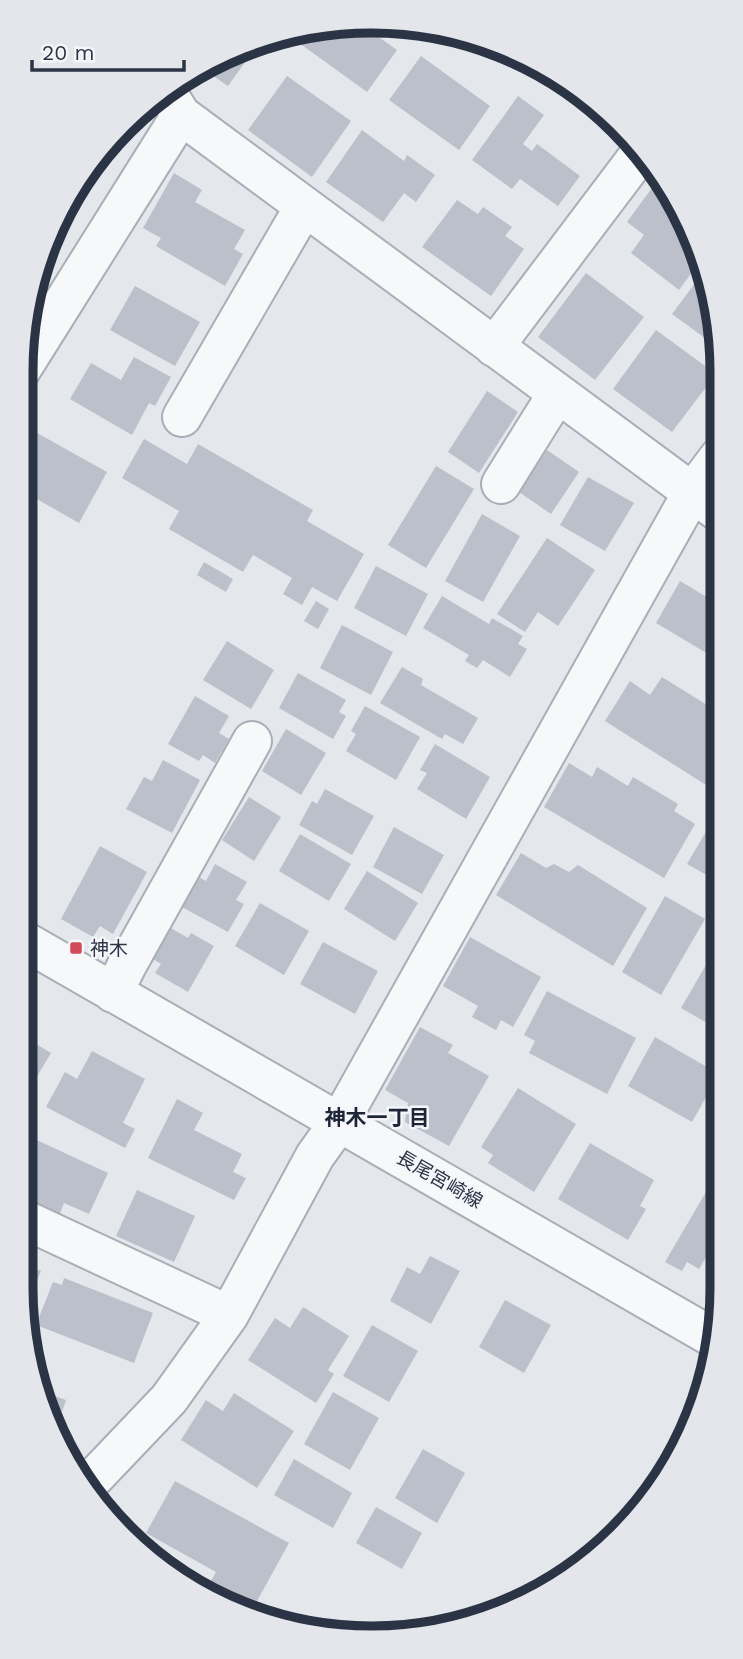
<svg xmlns="http://www.w3.org/2000/svg" width="743" height="1659" font-family="'Work Sans','Noto Sans JP',sans-serif">
	<style>
		.building { fill: #bbc0ca }
		.lines { fill: none; stroke-linecap: round; stroke-linejoin: round }
		.minor-casing { stroke: #a9aeb7; stroke-width: 42 }
		.minor { stroke: #f7f8fa; stroke-width: 38 }
		.poi-dot { fill: #d1495b; stroke: #f4f6f9; stroke-width: 2.5 }
		.labels { text-anchor: middle; stroke-width: 5; stroke-linejoin: round; paint-order: stroke }
		.poi-label { font-size: 19px; fill: #2b3445; stroke: #f4f6f9; text-anchor: start }
		.street-label { font-size: 19px; fill: #2b3445; stroke: #f4f6f9 }
		.neighbourhood-label { font-size: 21px; font-weight: bold; fill: #1d2536; stroke: #f4f6f9 }
		.rim { fill: none; stroke: #2b3445; stroke-width: 9 }
	</style>
	<rect width="100%" height="100%" fill="#e4e7ec"/>
	<path class="building" d="M 359,23 L 397,50 L 367,92 L 295,40 L 298,36 Z
		M 258,44 L 228,86 L 206,71 L 211,65 L 237,48 Z
		M 421,56 L 490,106 L 459,150 L 389,100 Z
		M 287,76 L 351,121 L 312,177 L 248,130 Z
		M 518,96 L 544,115 L 523,144 L 532,151 L 537,144 L 580,176 L 558,206 L 520,179 L 512,189 L 472,160 Z
		M 362,130 L 404,161 L 407,155 L 435,175 L 416,202 L 404,193 L 383,222 L 326,182 Z
		M 174,173 L 202,190 L 195,202 L 245,230 L 234,249 L 243,254 L 225,286 L 156,246 L 161,238 L 143,228 Z
		M 654,185 L 674,201 L 695,237 L 701,260 L 679,290 L 631,253 L 644,235 L 627,222 Z
		M 457,200 L 478,214 L 483,207 L 512,227 L 505,236 L 524,249 L 491,296 L 422,247 Z
		M 704,271 L 719,325 L 719,358 L 704,347 L 709,341 L 672,314 Z
		M 586,273 L 644,317 L 595,380 L 538,337 Z
		M 135,286 L 200,322 L 175,366 L 110,330 Z
		M 656,330 L 716,374 L 672,432 L 613,389 Z
		M 134,357 L 171,377 L 155,406 L 149,403 L 132,435 L 70,399 L 91,363 L 121,380 Z
		M 487,391 L 518,412 L 479,473 L 448,452 Z
		M 37,433 L 107,472 L 79,523 L 21,490 L 21,461 Z
		M 144,439 L 187,464 L 198,444 L 313,510 L 307,521 L 364,554 L 337,601 L 312,587 L 302,605 L 283,594 L 292,578 L 253,555 L 243,572 L 169,529 L 179,511 L 122,478 Z
		M 547,450 L 579,472 L 551,514 L 519,492 Z
		M 436,466 L 474,489 L 426,568 L 388,545 Z
		M 588,477 L 634,503 L 605,551 L 560,525 Z
		M 482,514 L 520,536 L 483,602 L 445,581 Z
		M 547,538 L 595,570 L 558,626 L 538,612 L 525,632 L 497,614 Z
		M 204,562 L 233,579 L 226,592 L 197,575 Z
		M 376,566 L 428,594 L 406,636 L 354,608 Z
		M 680,581 L 705,596 L 710,588 L 720,593 L 720,661 L 656,623 Z
		M 442,596 L 489,624 L 492,618 L 523,636 L 518,644 L 527,649 L 510,677 L 483,660 L 477,668 L 465,661 L 469,655 L 423,628 Z
		M 316,601 L 329,609 L 318,629 L 304,621 Z
		M 342,625 L 393,652 L 371,695 L 320,668 Z
		M 227,641 L 274,670 L 251,709 L 203,680 Z
		M 402,667 L 423,679 L 421,685 L 478,718 L 463,744 L 445,734 L 442,739 L 380,703 Z
		M 298,673 L 346,700 L 339,712 L 346,716 L 333,739 L 279,708 Z
		M 662,677 L 720,713 L 720,779 L 714,790 L 605,721 L 630,681 L 650,695 Z
		M 195,696 L 229,716 L 219,733 L 229,739 L 215,763 L 203,755 L 199,761 L 168,744 Z
		M 365,706 L 420,737 L 396,780 L 346,751 L 356,734 L 351,731 Z
		M 286,729 L 326,753 L 301,795 L 262,771 Z
		M 435,744 L 490,777 L 466,819 L 417,789 L 427,773 L 420,770 Z
		M 163,760 L 200,780 L 172,833 L 126,809 L 144,777 L 152,781 Z
		M 569,763 L 592,777 L 597,767 L 628,786 L 633,777 L 678,804 L 674,811 L 695,824 L 664,878 L 544,807 Z
		M 325,789 L 374,816 L 352,855 L 299,825 L 312,801 L 317,804 Z
		M 249,797 L 281,817 L 254,861 L 222,840 Z
		M 714,818 L 721,822 L 721,883 L 687,864 Z
		M 394,827 L 444,855 L 422,894 L 373,867 Z
		M 300,834 L 351,864 L 329,901 L 279,871 Z
		M 100,846 L 147,872 L 113,934 L 100,926 L 93,937 L 61,919 Z
		M 521,853 L 546,868 L 554,864 L 569,872 L 578,865 L 647,908 L 613,966 L 496,895 Z
		M 215,864 L 247,882 L 236,900 L 244,904 L 228,932 L 178,905 L 195,875 L 206,881 Z
		M 367,871 L 418,903 L 395,941 L 344,909 Z
		M 665,896 L 705,919 L 661,995 L 622,972 Z
		M 260,903 L 309,931 L 284,975 L 235,946 Z
		M 169,927 L 188,938 L 191,933 L 214,946 L 188,992 L 155,973 L 161,964 L 151,958 Z
		M 470,937 L 541,977 L 513,1027 L 501,1020 L 496,1030 L 472,1017 L 478,1006 L 443,986 Z
		M 721,939 L 721,1031 L 681,1008 Z
		M 323,942 L 378,971 L 355,1014 L 300,984 Z
		M 547,991 L 636,1038 L 607,1094 L 529,1053 L 535,1041 L 524,1035 Z
		M 420,1027 L 453,1045 L 448,1053 L 489,1076 L 449,1146 L 405,1122 L 408,1103 L 385,1090 Z
		M 21,1035 L 51,1053 L 23,1100 L 21,1099 Z
		M 655,1037 L 719,1074 L 692,1122 L 628,1086 Z
		M 92,1051 L 145,1079 L 123,1123 L 135,1129 L 125,1148 L 46,1107 L 65,1072 L 77,1079 Z
		M 518,1088 L 576,1124 L 534,1192 L 488,1163 L 493,1155 L 481,1147 Z
		M 177,1099 L 203,1113 L 194,1130 L 242,1154 L 233,1172 L 246,1178 L 234,1200 L 148,1158 Z
		M 721,1122 L 722,1152 L 709,1145 Z
		M 28,1136 L 108,1173 L 89,1214 L 64,1203 L 59,1216 L 21,1199 L 21,1152 Z
		M 590,1143 L 654,1180 L 640,1206 L 646,1209 L 628,1240 L 558,1199 Z
		M 710,1185 L 722,1192 L 722,1249 L 720,1253 L 711,1249 L 699,1269 L 687,1262 L 682,1271 L 665,1262 Z
		M 137,1190 L 195,1216 L 174,1262 L 116,1236 Z
		M 430,1256 L 460,1271 L 431,1324 L 390,1301 L 407,1267 L 420,1274 Z
		M 21,1262 L 41,1271 L 25,1309 L 21,1288 Z
		M 64,1278 L 153,1313 L 134,1363 L 36,1325 L 53,1282 L 62,1285 Z
		M 505,1300 L 551,1325 L 524,1373 L 479,1347 Z
		M 303,1307 L 349,1336 L 328,1370 L 334,1374 L 316,1403 L 248,1360 L 275,1318 L 290,1328 Z
		M 372,1325 L 418,1351 L 389,1402 L 343,1376 Z
		M 38,1390 L 66,1400 L 56,1429 L 40,1401 Z
		M 333,1392 L 379,1418 L 350,1470 L 304,1444 Z
		M 234,1393 L 294,1431 L 257,1488 L 181,1440 L 206,1400 L 223,1411 Z
		M 423,1449 L 465,1473 L 437,1523 L 395,1498 Z
		M 294,1459 L 352,1493 L 333,1528 L 274,1495 Z
		M 175,1481 L 289,1543 L 251,1612 L 204,1594 L 216,1572 L 146,1533 Z
		M 109,1499 L 128,1519 L 119,1528 L 108,1518 L 101,1506 Z
		M 376,1507 L 422,1533 L 402,1569 L 356,1543 Z"/>
	<g class="lines">
		<g class="minor-casing">
			<path id="minor" d="M 168,94 L 181,115 L 720,513
				M 494,347 L 642,151
				M 21,370 L 181,115
				M 182,417 L 304,207
				M 501,484 L 557,394
				M 21,939 L 712,1337
				M 113,993 L 127,965 L 252,741
				M 21,1218 L 229,1315
				M 88,1484 L 169,1399 L 229,1315 L 315,1156 L 340,1121 L 692,493 L 719,457"/>
		</g>
		<use href="#minor" class="minor"/>
	</g>
	<rect class="poi-dot" x="69" y="941" width="14" height="14" rx="3.5"/>
	<g class="labels">
		<g class="poi-label">
			<text x="90" y="955">神木</text>
		</g>
		<g class="street-label">
			<text transform="translate(440 1179) rotate(30)" y="7">長尾宮崎線</text>
		</g>
		<g class="neighbourhood-label">
			<text x="377" y="1125">神木一丁目</text>
		</g>
	</g>
	<path d="M0 0H743V1659H0ZM371 33H372A338 338 0 0 1 710 371V1288A338 338 0 0 1 372 1626H371A338 338 0 0 1 33 1288V371A338 338 0 0 1 371 33Z" fill="#e4e6eb" fill-rule="evenodd"/>
	<path class="rim" d="M371 33H372A338 338 0 0 1 710 371V1288A338 338 0 0 1 372 1626H371A338 338 0 0 1 33 1288V371A338 338 0 0 1 371 33Z"/>
	<path d="M32 60v10h152v-10" fill="none" stroke="#2b3445" stroke-width="3.5"/>
	<text x="42" y="60" font-size="21" fill="#2b3445" stroke="#f4f6f9" stroke-width="5" paint-order="stroke">20 m</text>
</svg>
